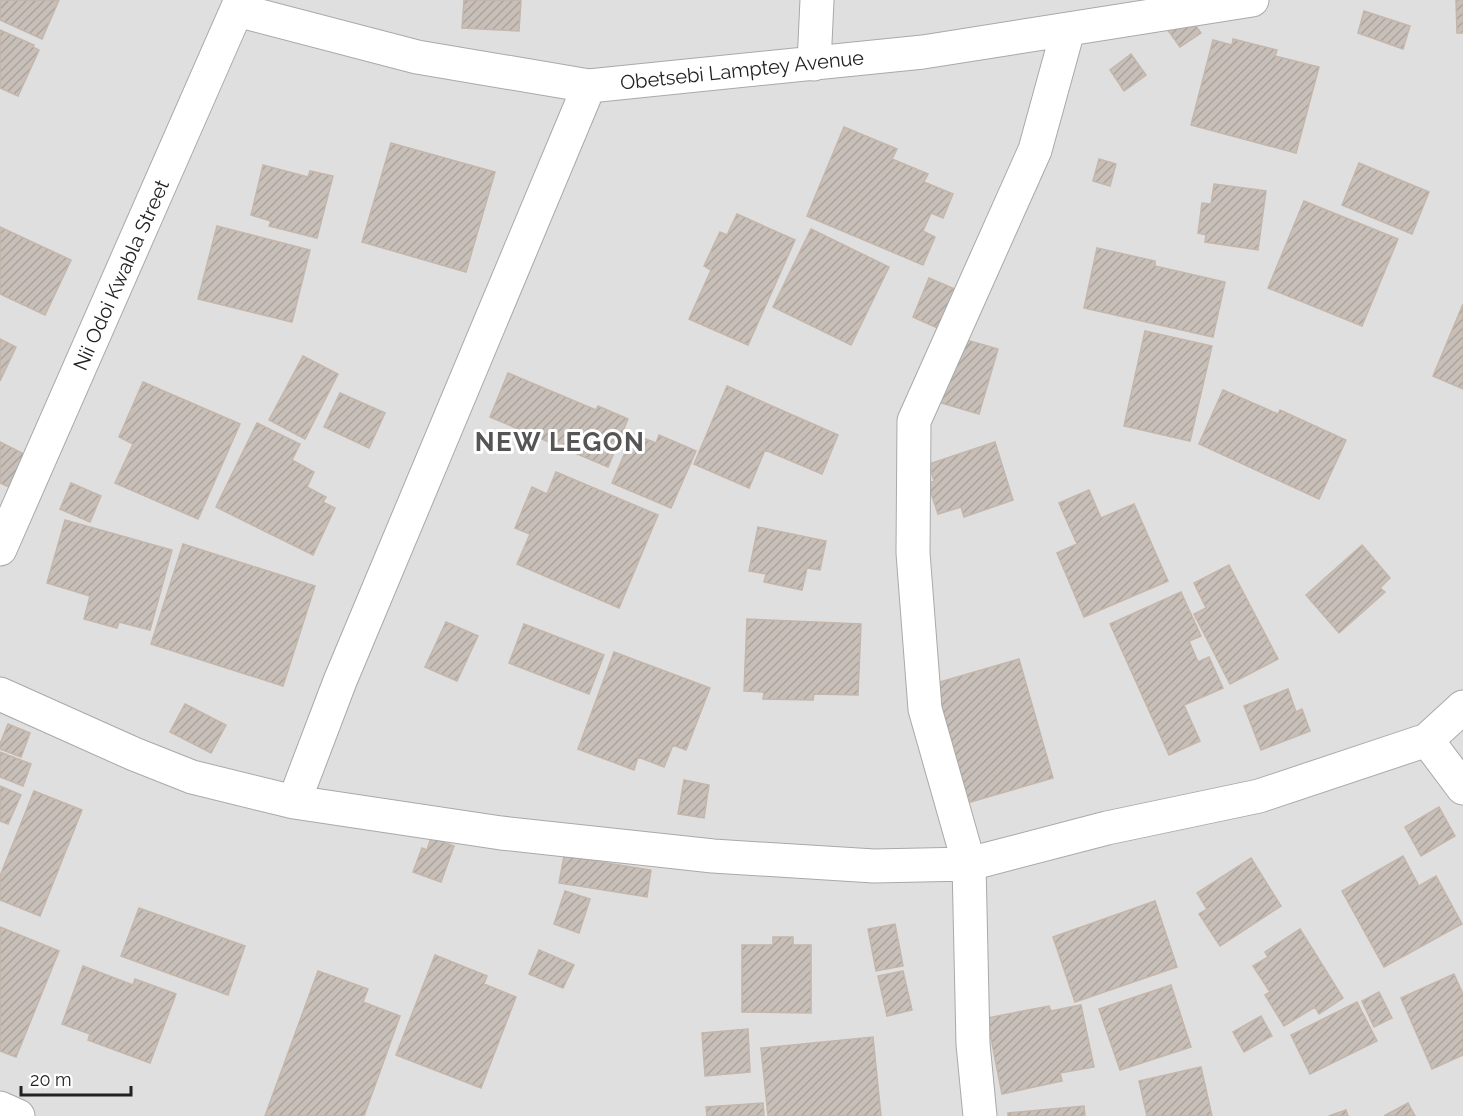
<svg xmlns="http://www.w3.org/2000/svg" width="1463" height="1116" font-family="Raleway,sans-serif">
	<style>
		.residential { fill: #e0dfdf }
		.building { fill: url(#building-hatch); stroke: #c4b6ab; stroke-width: 1.5 }
		.lines { fill: none; stroke-linecap: round; stroke-linejoin: round }
		.minor-casing { stroke: #a9a9a9; stroke-width: 35 }
		.minor { stroke: #fff; stroke-width: 33 }
		.labels { text-anchor: middle; stroke-width: 6; stroke-linejoin: round; paint-order: stroke }
		.street-label { font-size: 20px; fill: #222; stroke: #fff }
		.district-label { font-size: 26px; font-weight: bold; letter-spacing: 1.5px; fill: #555; stroke: #fff }
	</style>
	<defs>
		<pattern id="building-hatch" width="6" height="6" patternUnits="userSpaceOnUse" patternTransform="scale(1.5)"><rect width="6" height="6" fill="#c7bfb8"/><path d="M-1 1l2-2M0 6l6-6M5 7l2-2" fill="none" stroke="#aba49e"/></pattern>
	</defs>
	<rect width="100%" height="100%" fill="#f2efe9"/>
	<path class="residential" d="M 0,0 L 1463,0 L 1463,1116 L 0,1116 Z"/>
	<path class="building" d="M 0,0 L 59,0 L 42,39 L 0,20 Z
		M 464,0 L 521,0 L 519,31 L 462,28 Z
		M 1456,0 L 1463,0 L 1463,33 L 1457,33 Z
		M 1364,11 L 1410,26 L 1403,49 L 1358,33 Z
		M 1188,15 L 1201,33 L 1180,47 L 1167,29 Z
		M 0,30 L 34,45 L 33,47 L 39,50 L 18,96 L 0,88 Z
		M 1233,39 L 1277,50 L 1275,56 L 1319,67 L 1296,153 L 1191,125 L 1213,40 L 1232,45 Z
		M 1131,54 L 1146,75 L 1124,91 L 1110,70 Z
		M 844,127 L 897,149 L 892,159 L 928,174 L 924,182 L 953,194 L 943,218 L 931,213 L 923,231 L 935,237 L 923,265 L 807,216 Z
		M 391,143 L 495,172 L 466,272 L 362,242 Z
		M 1099,159 L 1116,164 L 1110,186 L 1093,181 Z
		M 1359,163 L 1429,192 L 1412,234 L 1342,205 Z
		M 263,165 L 308,177 L 310,171 L 333,176 L 317,238 L 269,226 L 271,221 L 251,215 Z
		M 1214,184 L 1266,191 L 1258,250 L 1205,242 L 1206,235 L 1198,233 L 1202,203 L 1211,204 Z
		M 1304,201 L 1398,239 L 1362,326 L 1268,288 Z
		M 737,214 L 795,240 L 748,345 L 689,319 L 711,270 L 704,266 L 720,232 L 727,235 Z
		M 217,226 L 310,250 L 292,322 L 198,299 Z
		M 0,227 L 71,260 L 45,315 L 0,294 Z
		M 811,229 L 889,267 L 851,345 L 773,307 Z
		M 1097,248 L 1155,261 L 1155,266 L 1225,282 L 1213,337 L 1084,308 Z
		M 929,278 L 959,291 L 942,330 L 913,317 Z
		M 1463,304 L 1463,389 L 1433,376 Z
		M 1145,331 L 1212,346 L 1190,441 L 1124,426 Z
		M 956,337 L 998,349 L 979,414 L 938,402 Z
		M 0,339 L 16,347 L 0,381 Z
		M 303,356 L 338,374 L 305,439 L 269,420 Z
		M 508,373 L 596,410 L 598,406 L 628,419 L 608,467 L 490,417 Z
		M 143,382 L 240,424 L 198,519 L 115,483 L 133,444 L 119,437 Z
		M 727,386 L 838,435 L 822,474 L 765,450 L 749,488 L 694,464 Z
		M 1223,390 L 1278,414 L 1280,410 L 1346,440 L 1319,499 L 1199,444 Z
		M 340,393 L 385,413 L 369,448 L 324,427 Z
		M 257,423 L 300,444 L 292,460 L 314,472 L 307,487 L 326,497 L 323,502 L 335,508 L 313,555 L 216,507 Z
		M 633,434 L 656,443 L 659,435 L 696,451 L 671,508 L 612,483 Z
		M 0,442 L 32,458 L 16,490 L 0,483 Z
		M 995,442 L 1013,500 L 964,517 L 961,507 L 938,514 L 928,484 L 934,481 L 929,464 Z
		M 556,472 L 658,515 L 619,608 L 517,564 L 530,534 L 515,528 L 532,487 L 547,494 Z
		M 71,483 L 101,496 L 90,522 L 60,509 Z
		M 1089,490 L 1101,518 L 1134,504 L 1168,581 L 1084,617 L 1057,553 L 1077,544 L 1059,503 Z
		M 65,520 L 172,550 L 150,630 L 119,622 L 117,628 L 84,619 L 90,596 L 47,583 Z
		M 758,527 L 826,541 L 820,570 L 807,568 L 802,590 L 764,582 L 766,574 L 749,571 Z
		M 183,544 L 315,586 L 283,686 L 151,644 Z
		M 1362,545 L 1390,578 L 1380,588 L 1385,592 L 1339,633 L 1306,595 Z
		M 1229,565 L 1278,659 L 1230,684 L 1194,614 L 1206,608 L 1194,583 Z
		M 1181,592 L 1201,636 L 1189,641 L 1198,662 L 1209,657 L 1223,688 L 1184,705 L 1200,741 L 1169,755 L 1110,624 Z
		M 747,619 L 861,624 L 858,695 L 814,694 L 813,700 L 763,699 L 764,692 L 744,691 Z
		M 446,622 L 478,636 L 457,681 L 425,667 Z
		M 524,624 L 604,655 L 589,694 L 509,663 Z
		M 614,652 L 710,688 L 686,750 L 673,745 L 664,767 L 638,757 L 634,770 L 578,749 Z
		M 1019,659 L 1053,778 L 967,803 L 933,684 Z
		M 1288,689 L 1296,712 L 1302,709 L 1310,731 L 1261,750 L 1244,706 Z
		M 185,704 L 226,725 L 211,753 L 170,732 Z
		M 8,724 L 30,733 L 21,757 L 0,749 L 0,744 Z
		M 0,752 L 31,764 L 23,786 L 0,777 Z
		M 684,780 L 709,785 L 704,818 L 678,814 Z
		M 0,786 L 21,795 L 8,824 L 0,821 Z
		M 34,791 L 82,810 L 40,916 L 0,900 L 0,876 Z
		M 1439,807 L 1455,836 L 1421,856 L 1405,827 Z
		M 431,838 L 454,846 L 441,882 L 413,872 L 422,848 L 427,850 Z
		M 564,856 L 651,870 L 647,897 L 559,883 Z
		M 1403,856 L 1419,886 L 1436,876 L 1462,924 L 1384,967 L 1342,891 Z
		M 1251,858 L 1281,906 L 1220,946 L 1199,914 L 1207,909 L 1197,893 Z
		M 565,891 L 590,899 L 579,933 L 554,924 Z
		M 1155,901 L 1177,967 L 1075,1002 L 1053,937 Z
		M 139,908 L 245,946 L 228,995 L 121,956 Z
		M 895,924 L 903,966 L 876,971 L 868,929 Z
		M 0,927 L 59,951 L 16,1057 L 0,1051 Z
		M 1300,929 L 1343,998 L 1319,1014 L 1315,1007 L 1284,1026 L 1265,995 L 1270,992 L 1253,966 L 1268,957 L 1265,952 Z
		M 773,937 L 793,937 L 793,945 L 811,945 L 811,1013 L 742,1012 L 742,945 L 773,945 Z
		M 539,950 L 574,965 L 563,988 L 529,974 Z
		M 435,955 L 487,976 L 484,984 L 516,997 L 481,1088 L 396,1055 Z
		M 83,966 L 133,985 L 135,979 L 176,994 L 150,1063 L 88,1040 L 90,1034 L 62,1024 Z
		M 318,971 L 368,989 L 363,1002 L 400,1016 L 364,1116 L 265,1116 Z
		M 903,971 L 912,1010 L 887,1016 L 878,976 Z
		M 1454,974 L 1463,994 L 1463,1055 L 1432,1069 L 1401,998 Z
		M 1171,985 L 1191,1047 L 1120,1070 L 1099,1009 Z
		M 1379,992 L 1392,1018 L 1374,1027 L 1362,1001 Z
		M 1357,1002 L 1377,1041 L 1310,1074 L 1291,1035 Z
		M 1081,1005 L 1094,1067 L 1060,1073 L 1062,1081 L 1002,1094 L 987,1018 L 1049,1006 L 1051,1011 Z
		M 1261,1016 L 1272,1036 L 1244,1052 L 1233,1032 Z
		M 748,1029 L 750,1072 L 705,1076 L 702,1033 Z
		M 873,1037 L 881,1116 L 768,1116 L 761,1048 Z
		M 1201,1067 L 1212,1116 L 1147,1116 L 1139,1081 Z
		M 763,1103 L 764,1116 L 707,1116 L 706,1107 Z
		M 1408,1103 L 1415,1116 L 1384,1116 Z
		M 1084,1106 L 1085,1116 L 1008,1116 L 1008,1113 Z
		M 1346,1110 L 1348,1116 L 1329,1116 Z"/>
	<g class="lines">
		<g class="minor-casing">
			<path id="minor" d="M 237,10 L 417,57 L 589,86 L 923,52 L 1252,0
				M 814,64 L 817,0
				M 0,549 L 241,0
				M 0,694 L 134,754 L 192,777 L 294,802 L 501,833 L 713,856 L 874,866 L 969,864 L 1107,828 L 1259,796 L 1427,740 L 1463,707
				M 1427,740 L 1463,788
				M 294,802 L 340,681 L 589,86
				M 0,1108 L 18,1116
				M 980,1116 L 973,1044 L 969,864 L 925,709 L 913,553 L 914,421 L 1035,150 L 1068,30"/>
		</g>
		<use href="#minor" class="minor"/>
	</g>
	<g class="labels">
		<g class="street-label">
			<text transform="translate(742 70) rotate(-6)" y="7">Obetsebi Lamptey Avenue</text>
			<text transform="translate(121 275) rotate(-66)" y="7">Nii Odoi Kwabla Street</text>
		</g>
		<g class="district-label">
			<text x="560" y="451">NEW LEGON</text>
		</g>
	</g>
	<path d="M21 1086v9h110v-9" fill="none" stroke="#222222" stroke-width="3"/>
	<text x="30" y="1086" font-size="18" fill="#222222" stroke="#ffffff" stroke-width="4.5" paint-order="stroke">20 m</text>
</svg>
